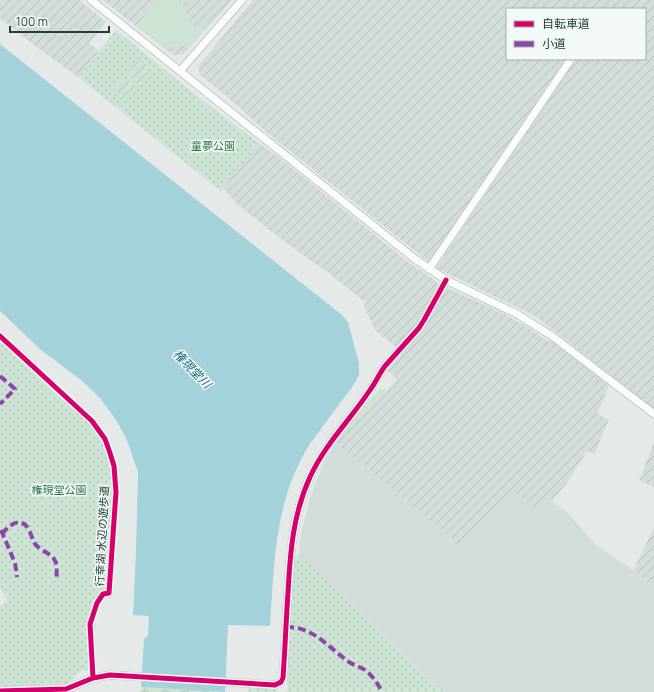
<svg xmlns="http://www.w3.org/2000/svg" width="654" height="692" font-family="Manrope,'Noto Sans JP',sans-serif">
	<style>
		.built { fill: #d2dcd8 }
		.industrial { fill: url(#industrial-furrows) }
		.grass { fill: #cde4d4 }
		.wetland { fill: url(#wetland-marsh) }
		.park { fill: url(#park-dots) }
		.garden { fill: url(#garden-furrows) }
		.water { fill: #a4d2da }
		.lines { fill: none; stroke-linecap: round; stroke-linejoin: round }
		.minor-casing { stroke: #c2c7c5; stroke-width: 9 }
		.minor { stroke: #fbfcfc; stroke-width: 7 }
		.quiet { stroke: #8e44ad; stroke-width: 4; stroke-dasharray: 8 4; stroke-linecap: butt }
		.cycleway-casing { stroke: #f3f9f6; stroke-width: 8 }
		.cycleway { stroke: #d6006c; stroke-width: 5 }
		.labels { text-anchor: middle; stroke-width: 3; stroke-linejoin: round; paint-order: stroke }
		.park-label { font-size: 11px; fill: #2a7748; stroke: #f3f9f6 }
		.street-label { font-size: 11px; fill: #213f37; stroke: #f3f9f6 }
		.water-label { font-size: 12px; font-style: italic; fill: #196c7d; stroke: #f3f9f6 }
	</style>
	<defs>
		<pattern id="industrial-furrows" width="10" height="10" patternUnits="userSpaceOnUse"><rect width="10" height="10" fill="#d2dcd8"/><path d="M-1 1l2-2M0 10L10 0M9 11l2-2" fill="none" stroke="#b4beba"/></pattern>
		<pattern id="wetland-marsh" width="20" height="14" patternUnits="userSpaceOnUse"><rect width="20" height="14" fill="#cde4d4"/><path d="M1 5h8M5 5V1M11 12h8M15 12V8" fill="none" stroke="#b0c5b7"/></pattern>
		<pattern id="park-dots" width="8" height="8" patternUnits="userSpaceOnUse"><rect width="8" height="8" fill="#cde4d4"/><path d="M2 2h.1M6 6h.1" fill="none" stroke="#b0c5b7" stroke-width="1.8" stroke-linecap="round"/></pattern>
		<pattern id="garden-furrows" width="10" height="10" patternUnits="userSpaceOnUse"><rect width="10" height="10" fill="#cde4d4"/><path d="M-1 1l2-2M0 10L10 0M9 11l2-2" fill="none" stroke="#b0c5b7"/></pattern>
	</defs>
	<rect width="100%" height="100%" fill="#e5eae8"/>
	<path class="built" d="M 336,443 L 460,545 L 512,490 L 536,510 L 546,497 L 568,513 L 595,544 L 654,585 L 654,692 L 446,692 L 438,686 L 299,554 L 301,533 L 311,495 L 324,462 Z"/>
	<path class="industrial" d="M 0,0 L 79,0 L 106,22 L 89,43 L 99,51 L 78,77 L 38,48 L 0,18 Z
		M 103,0 L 232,0 L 184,54 L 173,55 Z
		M 253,0 L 654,0 L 654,409 L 539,319 L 529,313 L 436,268 L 576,59 L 645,59 L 645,9 L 507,9 L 507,59 L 567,59 L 429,262 L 270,135 L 225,95 L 199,74 L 199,65 Z
		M 259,143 L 286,163 L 408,262 L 437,282 L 438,286 L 417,323 L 396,347 L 375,330 L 364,306 L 366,303 L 329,273 L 300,253 L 267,228 L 237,204 L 223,188 Z
		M 446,289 L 450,289 L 506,315 L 529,328 L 549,342 L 551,339 L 609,386 L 597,414 L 609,420 L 594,454 L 587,451 L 567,483 L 552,501 L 546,497 L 536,510 L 512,490 L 460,545 L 336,443 L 397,380 L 387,370 L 424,328 Z
		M 654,443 L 654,487 L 639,480 Z
		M 654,527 L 654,585 L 633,571 Z"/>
	<path class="grass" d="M 158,0 L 178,0 L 181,4 L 189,0 L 191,0 L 182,6 L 196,29 L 208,22 L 204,27 L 205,29 L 190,45 L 185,45 C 175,51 179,47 170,47 L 168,49 L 136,25 Z
		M 380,389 L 387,390 L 342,437 L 340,435 L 358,413 Z"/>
	<path class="wetland" d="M 142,687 L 215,691 L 215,692 L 139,692 L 139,691 L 142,691 Z"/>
	<path class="park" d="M 116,30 L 201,99 L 259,143 L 221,191 L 78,77 Z
		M 0,333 L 93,420 C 101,429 108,439 113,450 C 123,475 119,504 117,530 C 115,552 114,575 113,597 L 101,598 L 95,610 L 94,671 L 82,670 L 66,686 L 0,687 L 0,606 L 8,600 L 0,589 Z
		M 299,554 L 438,686 L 446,692 L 285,692 L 288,690 L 287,683 L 294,557 Z
		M 249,686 L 276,688 L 278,692 L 248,692 Z"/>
	<path class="garden" d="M 139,61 L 143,62 L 147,64 L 148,71 L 140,82 L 137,83 C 126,77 127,66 139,61 Z
		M 126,79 C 130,81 134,83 134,88 C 129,96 122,105 113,95 C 113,88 118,81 126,79 Z"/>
	<path class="water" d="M 0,44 L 342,315 L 348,322 L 359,363 L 359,375 L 356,381 L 351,389 C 341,401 332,414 323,426 C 317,435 309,444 304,454 C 274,508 274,567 270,626 L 228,625 L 225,692 L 141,687 L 144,639 L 148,636 L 149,616 L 133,615 L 136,552 L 138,472 L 126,438 L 116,420 L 100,398 L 81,380 L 41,350 L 0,311 Z"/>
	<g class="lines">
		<g class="minor-casing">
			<path id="minor" d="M 91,0 L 415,259 L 446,280 L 517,314 L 552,336 L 654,414
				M 180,71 L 242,0
				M 429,269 L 571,59
				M 0,691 L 66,689 L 93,678 L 110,675 L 275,685 L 281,682 L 283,678 C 285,650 286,621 288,593 C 290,553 293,514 310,477 C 325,444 351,419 370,390 C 376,382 379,374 385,366 L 419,328 L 424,320 L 446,280"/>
		</g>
		<use href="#minor" class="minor"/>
		<path class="quiet" d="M 0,376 L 15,389 L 0,404
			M 1,530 L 15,563 L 17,577
			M 2,534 C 9,525 21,515 29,530 C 32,535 32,542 37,546 C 42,551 51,554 54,559 C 58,564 56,572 57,578
			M 286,627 C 313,626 329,648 349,662 C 354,665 360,667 365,670 C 373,676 378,684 382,692"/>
		<g class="cycleway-casing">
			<path id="cycleway" d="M 0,336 L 92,421 L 105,439 L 110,453 L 114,466 L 116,492 L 109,593 L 103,594 L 97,603 L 90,624 L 93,678
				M 0,691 L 66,689 L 93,678 L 110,675 L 275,685 L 281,682 L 283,678 C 285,650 286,621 288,593 C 290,553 293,514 310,477 C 325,444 351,419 370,390 C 376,382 379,374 385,366 L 419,328 L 424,320 L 446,280"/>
		</g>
		<use href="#cycleway" class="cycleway"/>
	</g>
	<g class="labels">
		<g class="park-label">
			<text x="213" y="150">童夢公園</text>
			<text x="59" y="494">権現堂公園</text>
		</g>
		<g class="street-label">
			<text transform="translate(102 536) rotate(-87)" y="4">行幸湖 水辺の遊歩道</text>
		</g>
		<g class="water-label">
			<text transform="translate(192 369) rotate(46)" y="4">権現堂川</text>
		</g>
	</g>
	<rect x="506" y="8" width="140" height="52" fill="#f3f9f6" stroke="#9fafaa"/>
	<rect x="514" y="21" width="20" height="6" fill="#d6006c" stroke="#9fafaa"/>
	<text x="542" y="28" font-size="12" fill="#213f37">自転車道</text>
	<rect x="514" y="41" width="20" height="6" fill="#8e44ad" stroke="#9fafaa"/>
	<text x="542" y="48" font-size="12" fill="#213f37">小道</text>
	<path d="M10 26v6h99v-6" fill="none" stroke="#213f37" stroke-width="2"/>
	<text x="16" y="26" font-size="12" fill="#213f37" stroke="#f3f9f6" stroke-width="3" paint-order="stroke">100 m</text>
</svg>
